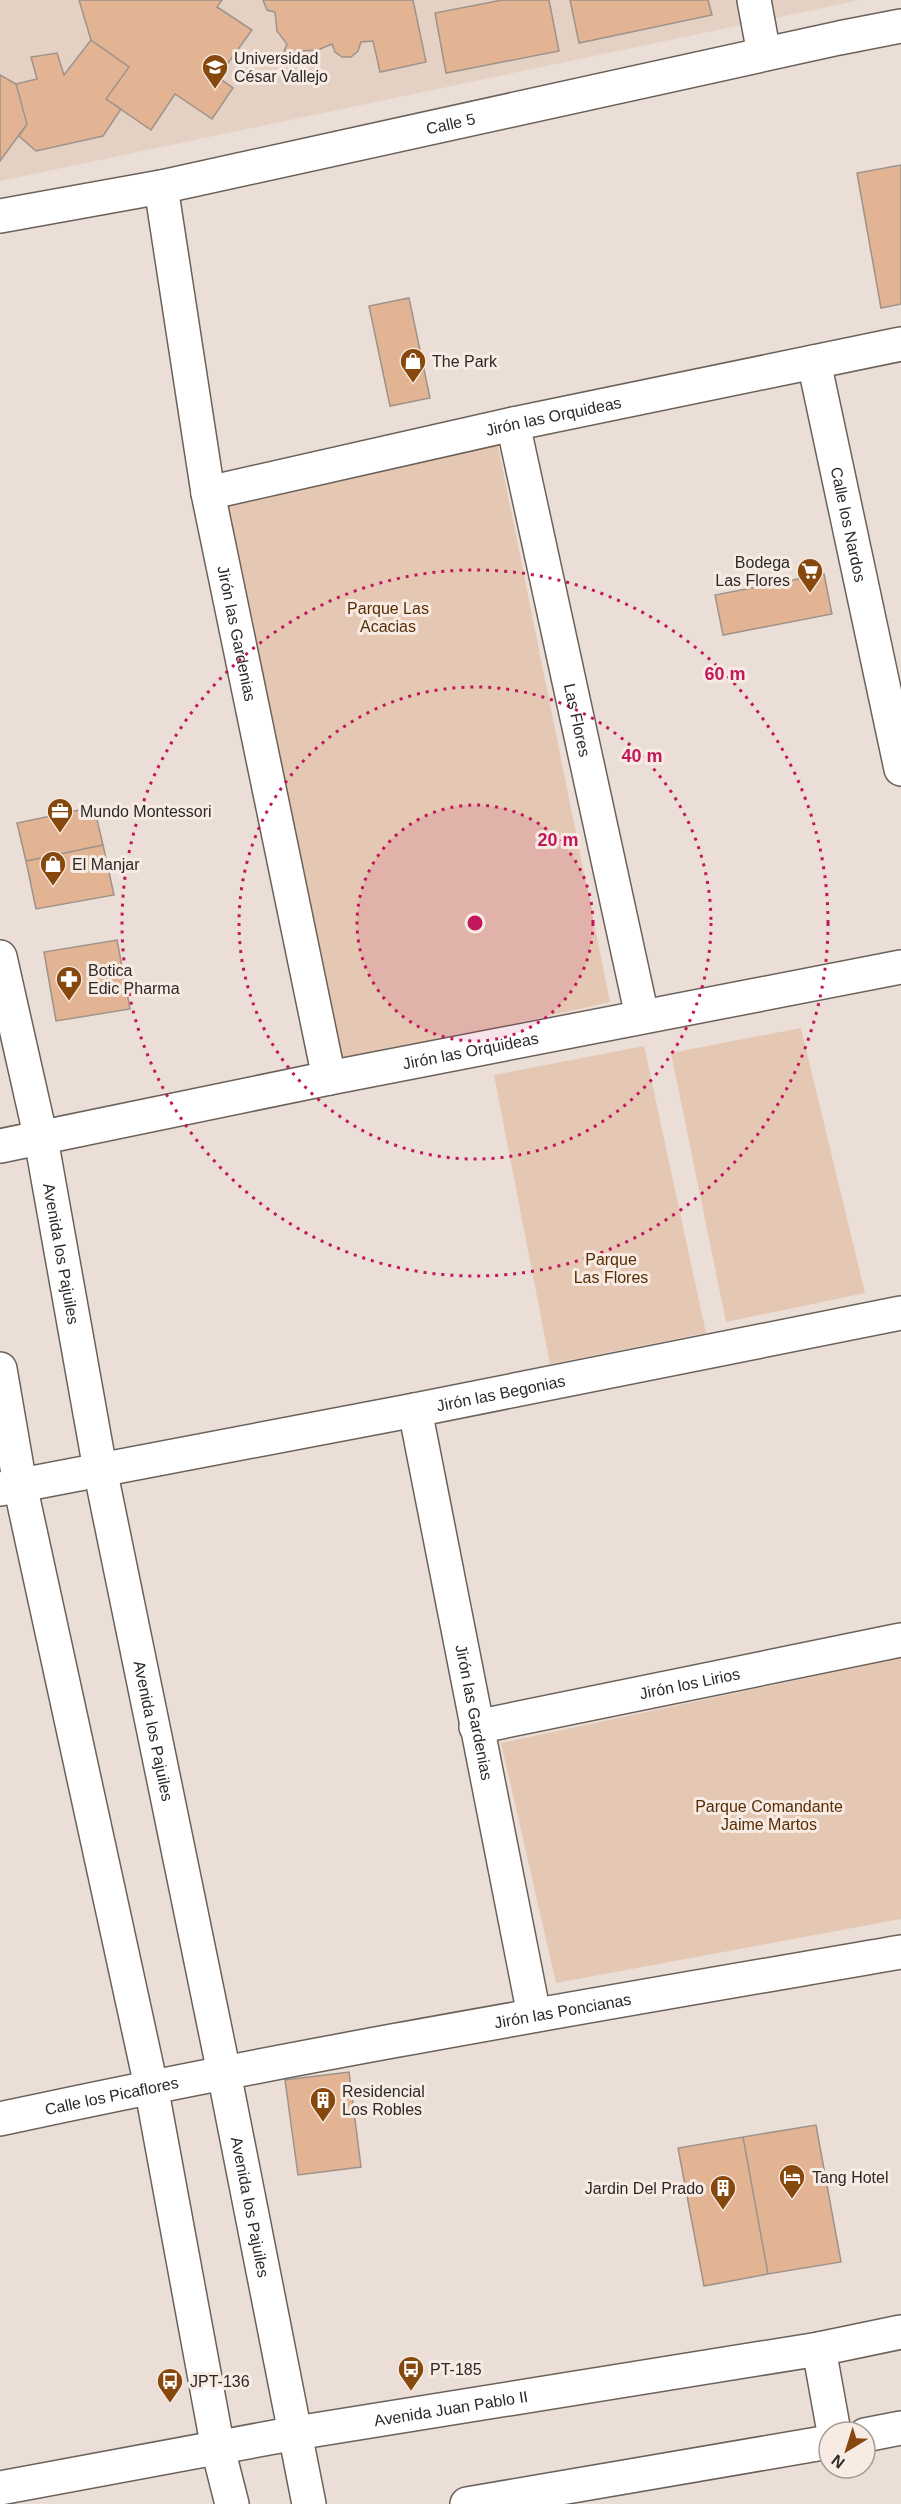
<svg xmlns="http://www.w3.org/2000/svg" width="901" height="2504" font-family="Helvetica,sans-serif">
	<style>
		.built { fill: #e4d1c4 }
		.green { fill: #e5c8b4 }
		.building { fill: #e2b493; stroke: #9e938b; stroke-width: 1.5 }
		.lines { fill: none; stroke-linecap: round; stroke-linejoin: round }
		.minor-casing { stroke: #6b6159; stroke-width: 36 }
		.major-casing { stroke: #6b6159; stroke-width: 36 }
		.minor { stroke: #fff; stroke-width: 33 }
		.major { stroke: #fff; stroke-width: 33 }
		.ring { fill: none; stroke: #c2185b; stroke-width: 3; stroke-dasharray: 3 6 }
		.labels { text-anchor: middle; stroke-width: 6; stroke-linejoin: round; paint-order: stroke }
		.poi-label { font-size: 16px; fill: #2d2926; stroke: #f8ebe3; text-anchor: start }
		.street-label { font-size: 16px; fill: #2d2926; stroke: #f8ebe3 }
		.park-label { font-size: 16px; fill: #572d05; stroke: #f8ebe3 }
		.centre { fill: #c2185b; stroke: #f8ebe3; stroke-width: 3 }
		.ring-label { font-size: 18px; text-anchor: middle; font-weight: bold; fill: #c2185b; stroke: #f8ebe3; stroke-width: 6; stroke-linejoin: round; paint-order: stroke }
	</style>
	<rect width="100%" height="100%" fill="#eaded6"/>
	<path class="built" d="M 0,0 L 860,0 L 0,181 Z"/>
	<path class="green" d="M 497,441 L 610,1002 L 340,1063 L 218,499 Z
		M 801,1028 L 865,1293 L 726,1322 L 671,1053 Z
		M 644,1046 L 706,1333 L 550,1364 L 494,1075 Z
		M 901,1658 L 901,1919 L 556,1983 L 501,1743 Z"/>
	<path class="building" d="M 79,0 L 222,0 L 217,7 L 252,30 L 218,77 L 233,88 L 212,119 L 175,94 L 151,130 L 106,99 L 129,67 L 91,40 Z
		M 263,0 L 413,0 L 426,62 L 380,72 L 373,41 L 361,42 L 358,51 L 351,57 L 342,57 L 335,52 L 332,44 L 318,50 L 301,51 L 301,57 L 295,61 L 287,60 L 283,54 L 287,44 L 277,31 L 275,12 L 267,10 Z
		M 502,0 L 549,0 L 559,51 L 446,73 L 435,13 Z
		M 570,0 L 708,0 L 712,15 L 579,43 Z
		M 91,40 L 129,67 L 106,99 L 121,109 L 103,136 L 36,151 L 19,136 L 27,124 L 16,84 L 37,79 L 31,57 L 57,53 L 64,75 Z
		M 0,75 L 16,84 L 27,124 L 0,161 Z
		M 901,165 L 901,304 L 881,308 L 857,173 Z
		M 409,298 L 430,398 L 390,406 L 369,306 Z
		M 824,574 L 832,614 L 723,635 L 715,595 Z
		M 94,807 L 103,845 L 26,861 L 17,823 Z
		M 103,845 L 114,895 L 36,909 L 26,861 Z
		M 117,940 L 130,1009 L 56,1021 L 44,952 Z
		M 349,2072 L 361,2167 L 298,2175 L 285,2080 Z
		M 816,2125 L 841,2262 L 768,2274 L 743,2137 Z
		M 743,2137 L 768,2274 L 704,2286 L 678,2148 Z"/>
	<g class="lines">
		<g class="minor-casing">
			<g id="minor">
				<path d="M 754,0 L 764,54"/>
				<path id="s1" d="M 161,187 L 208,493 L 329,1078"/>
				<path id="s2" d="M 0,216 L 161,187 L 839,38 L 901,26"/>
				<path id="s3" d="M 814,362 L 901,769"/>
				<path id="s4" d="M 513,424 L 642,1016"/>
				<path id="s5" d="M 208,493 L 513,424 L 901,344"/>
				<path id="s6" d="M 0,957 L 41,1139 L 100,1469 L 224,2073 L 309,2504"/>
				<path id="s7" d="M 0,1146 L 329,1078 L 901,967"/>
				<path d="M 0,1369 L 20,1485 L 151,2086 L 218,2449 L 232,2504"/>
				<path id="s8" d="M 415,1410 L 534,2015"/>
				<path id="s9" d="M 0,1489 L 415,1410 L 901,1313"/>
				<path id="s10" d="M 476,1727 L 901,1640"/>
				<path id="s11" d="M 0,2119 C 299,2054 600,2004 901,1952"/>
			</g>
		</g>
		<g class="major-casing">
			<g id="major">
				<path d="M 819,2349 L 834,2432"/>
				<path d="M 865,2435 L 901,2428"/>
				<path id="s12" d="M 0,2488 L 296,2433 L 819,2349 L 901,2332"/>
				<path d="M 467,2504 L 829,2442"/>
			</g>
		</g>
		<use href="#minor" class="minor"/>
		<use href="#major" class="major"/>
	</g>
	<circle cx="475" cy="923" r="118" fill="#c2185b" fill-opacity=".12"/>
	<g class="ring">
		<circle cx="475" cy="923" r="118"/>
		<circle cx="475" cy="923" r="236"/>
		<circle cx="475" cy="923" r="353"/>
	</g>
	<defs>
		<g id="university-pin" transform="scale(1.35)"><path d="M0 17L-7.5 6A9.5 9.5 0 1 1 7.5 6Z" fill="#87480d" stroke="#f8ebe3"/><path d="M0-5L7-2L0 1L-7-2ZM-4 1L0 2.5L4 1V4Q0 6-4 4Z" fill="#fff"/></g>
		<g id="shop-pin" transform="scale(1.35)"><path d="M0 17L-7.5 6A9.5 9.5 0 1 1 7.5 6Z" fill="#87480d" stroke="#f8ebe3"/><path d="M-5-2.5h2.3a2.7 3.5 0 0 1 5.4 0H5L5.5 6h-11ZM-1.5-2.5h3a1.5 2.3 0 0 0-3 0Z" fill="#fff"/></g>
		<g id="supermarket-pin" transform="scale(1.35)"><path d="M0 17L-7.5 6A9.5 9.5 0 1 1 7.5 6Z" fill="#87480d" stroke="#f8ebe3"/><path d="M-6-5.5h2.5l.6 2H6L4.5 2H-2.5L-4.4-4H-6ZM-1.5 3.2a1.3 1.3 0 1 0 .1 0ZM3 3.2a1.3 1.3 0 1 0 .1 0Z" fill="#fff"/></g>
		<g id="office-pin" transform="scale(1.35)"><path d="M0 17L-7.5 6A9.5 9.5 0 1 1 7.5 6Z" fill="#87480d" stroke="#f8ebe3"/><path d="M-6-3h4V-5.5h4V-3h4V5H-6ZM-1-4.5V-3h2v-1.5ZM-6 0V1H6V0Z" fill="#fff"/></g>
		<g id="pharmacy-pin" transform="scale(1.35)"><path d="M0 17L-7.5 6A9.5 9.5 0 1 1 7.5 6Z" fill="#87480d" stroke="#f8ebe3"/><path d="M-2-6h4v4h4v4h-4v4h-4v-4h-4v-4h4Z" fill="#fff"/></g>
		<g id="building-pin" transform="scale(1.35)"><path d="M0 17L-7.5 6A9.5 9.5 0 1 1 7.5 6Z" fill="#87480d" stroke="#f8ebe3"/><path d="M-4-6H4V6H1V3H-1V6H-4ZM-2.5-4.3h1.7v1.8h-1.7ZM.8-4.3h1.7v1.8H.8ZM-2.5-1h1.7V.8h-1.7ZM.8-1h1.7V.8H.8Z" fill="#fff"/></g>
		<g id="hotel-pin" transform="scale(1.35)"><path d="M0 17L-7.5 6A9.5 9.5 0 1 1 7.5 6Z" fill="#87480d" stroke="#f8ebe3"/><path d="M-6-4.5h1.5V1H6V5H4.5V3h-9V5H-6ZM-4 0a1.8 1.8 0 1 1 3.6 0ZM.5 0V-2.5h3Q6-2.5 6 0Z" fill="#fff"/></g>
		<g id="bus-pin" transform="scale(1.35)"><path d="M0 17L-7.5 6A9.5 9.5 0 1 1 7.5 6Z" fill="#87480d" stroke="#f8ebe3"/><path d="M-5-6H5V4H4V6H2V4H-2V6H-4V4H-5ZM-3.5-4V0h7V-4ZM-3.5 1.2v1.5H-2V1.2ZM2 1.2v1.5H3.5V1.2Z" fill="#fff"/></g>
	</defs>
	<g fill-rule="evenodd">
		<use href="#university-pin" x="215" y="67"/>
		<use href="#shop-pin" x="413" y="361"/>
		<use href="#supermarket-pin" x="810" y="571"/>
		<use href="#office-pin" x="60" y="811"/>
		<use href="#shop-pin" x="53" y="864"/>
		<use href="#pharmacy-pin" x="69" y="979"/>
		<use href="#building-pin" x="323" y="2100"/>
		<use href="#hotel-pin" x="792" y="2177"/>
		<use href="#building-pin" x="723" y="2188"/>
		<use href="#bus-pin" x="411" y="2369"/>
		<use href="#bus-pin" x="170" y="2381"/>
	</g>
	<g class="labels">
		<g class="poi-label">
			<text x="234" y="64">Universidad<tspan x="234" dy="18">César Vallejo</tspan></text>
			<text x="432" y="367">The Park</text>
			<text x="790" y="568" text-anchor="end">Bodega<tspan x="790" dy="18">Las Flores</tspan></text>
			<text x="80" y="817">Mundo Montessori</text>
			<text x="72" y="870">El Manjar</text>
			<text x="88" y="976">Botica<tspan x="88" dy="18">Edic Pharma</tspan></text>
			<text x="342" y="2097">Residencial<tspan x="342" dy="18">Los Robles</tspan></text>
			<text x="812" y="2183">Tang Hotel</text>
			<text x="704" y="2194" text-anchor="end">Jardin Del Prado</text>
			<text x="430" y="2375">PT-185</text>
			<text x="190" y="2387">JPT-136</text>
		</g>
		<g class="street-label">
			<text dy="6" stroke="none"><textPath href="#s2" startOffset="460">Calle 5</textPath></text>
			<text dy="6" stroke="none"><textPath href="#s5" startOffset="354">Jirón las Orquideas</textPath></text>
			<text dy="6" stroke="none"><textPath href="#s3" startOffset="166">Calle los Nardos</textPath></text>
			<text dy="6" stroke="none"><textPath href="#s1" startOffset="453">Jirón las Gardenias</textPath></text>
			<text dy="6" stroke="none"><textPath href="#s4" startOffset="303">Las Flores</textPath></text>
			<text dy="6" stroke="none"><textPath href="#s7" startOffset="480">Jirón las Orquideas</textPath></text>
			<text dy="6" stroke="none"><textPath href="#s6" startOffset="303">Avenida los Pajuiles</textPath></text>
			<text dy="6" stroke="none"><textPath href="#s9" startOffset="510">Jirón las Begonias</textPath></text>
			<text dy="6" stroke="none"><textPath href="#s10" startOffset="218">Jirón los Lirios</textPath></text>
			<text dy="6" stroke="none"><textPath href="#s8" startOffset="308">Jirón las Gardenias</textPath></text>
			<text dy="6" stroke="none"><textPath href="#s6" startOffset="789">Avenida los Pajuiles</textPath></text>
			<text dy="6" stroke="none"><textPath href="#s11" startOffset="573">Jirón las Poncianas</textPath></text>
			<text dy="6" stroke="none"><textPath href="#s11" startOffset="114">Calle los Picaflores</textPath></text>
			<text dy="6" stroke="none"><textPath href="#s6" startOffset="1275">Avenida los Pajuiles</textPath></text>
			<text dy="6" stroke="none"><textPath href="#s12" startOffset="458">Avenida Juan Pablo II</textPath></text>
		</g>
		<g class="park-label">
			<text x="388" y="614">Parque Las<tspan x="388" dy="18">Acacias</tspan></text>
			<text x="611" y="1265">Parque<tspan x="611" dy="18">Las Flores</tspan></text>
			<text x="769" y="1812">Parque Comandante<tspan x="769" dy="18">Jaime Martos</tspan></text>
		</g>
	</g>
	<circle cx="475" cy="923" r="9" class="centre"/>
	<g class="ring-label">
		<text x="725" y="680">60 m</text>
		<text x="642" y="762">40 m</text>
		<text x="558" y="846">20 m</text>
	</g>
	<g transform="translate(847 2450) rotate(218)"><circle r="28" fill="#f8ebe3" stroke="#a79d97" stroke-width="1.5"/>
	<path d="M0-4.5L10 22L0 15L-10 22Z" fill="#87480d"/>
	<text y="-9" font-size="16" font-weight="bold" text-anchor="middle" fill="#2d2926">N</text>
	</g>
</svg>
